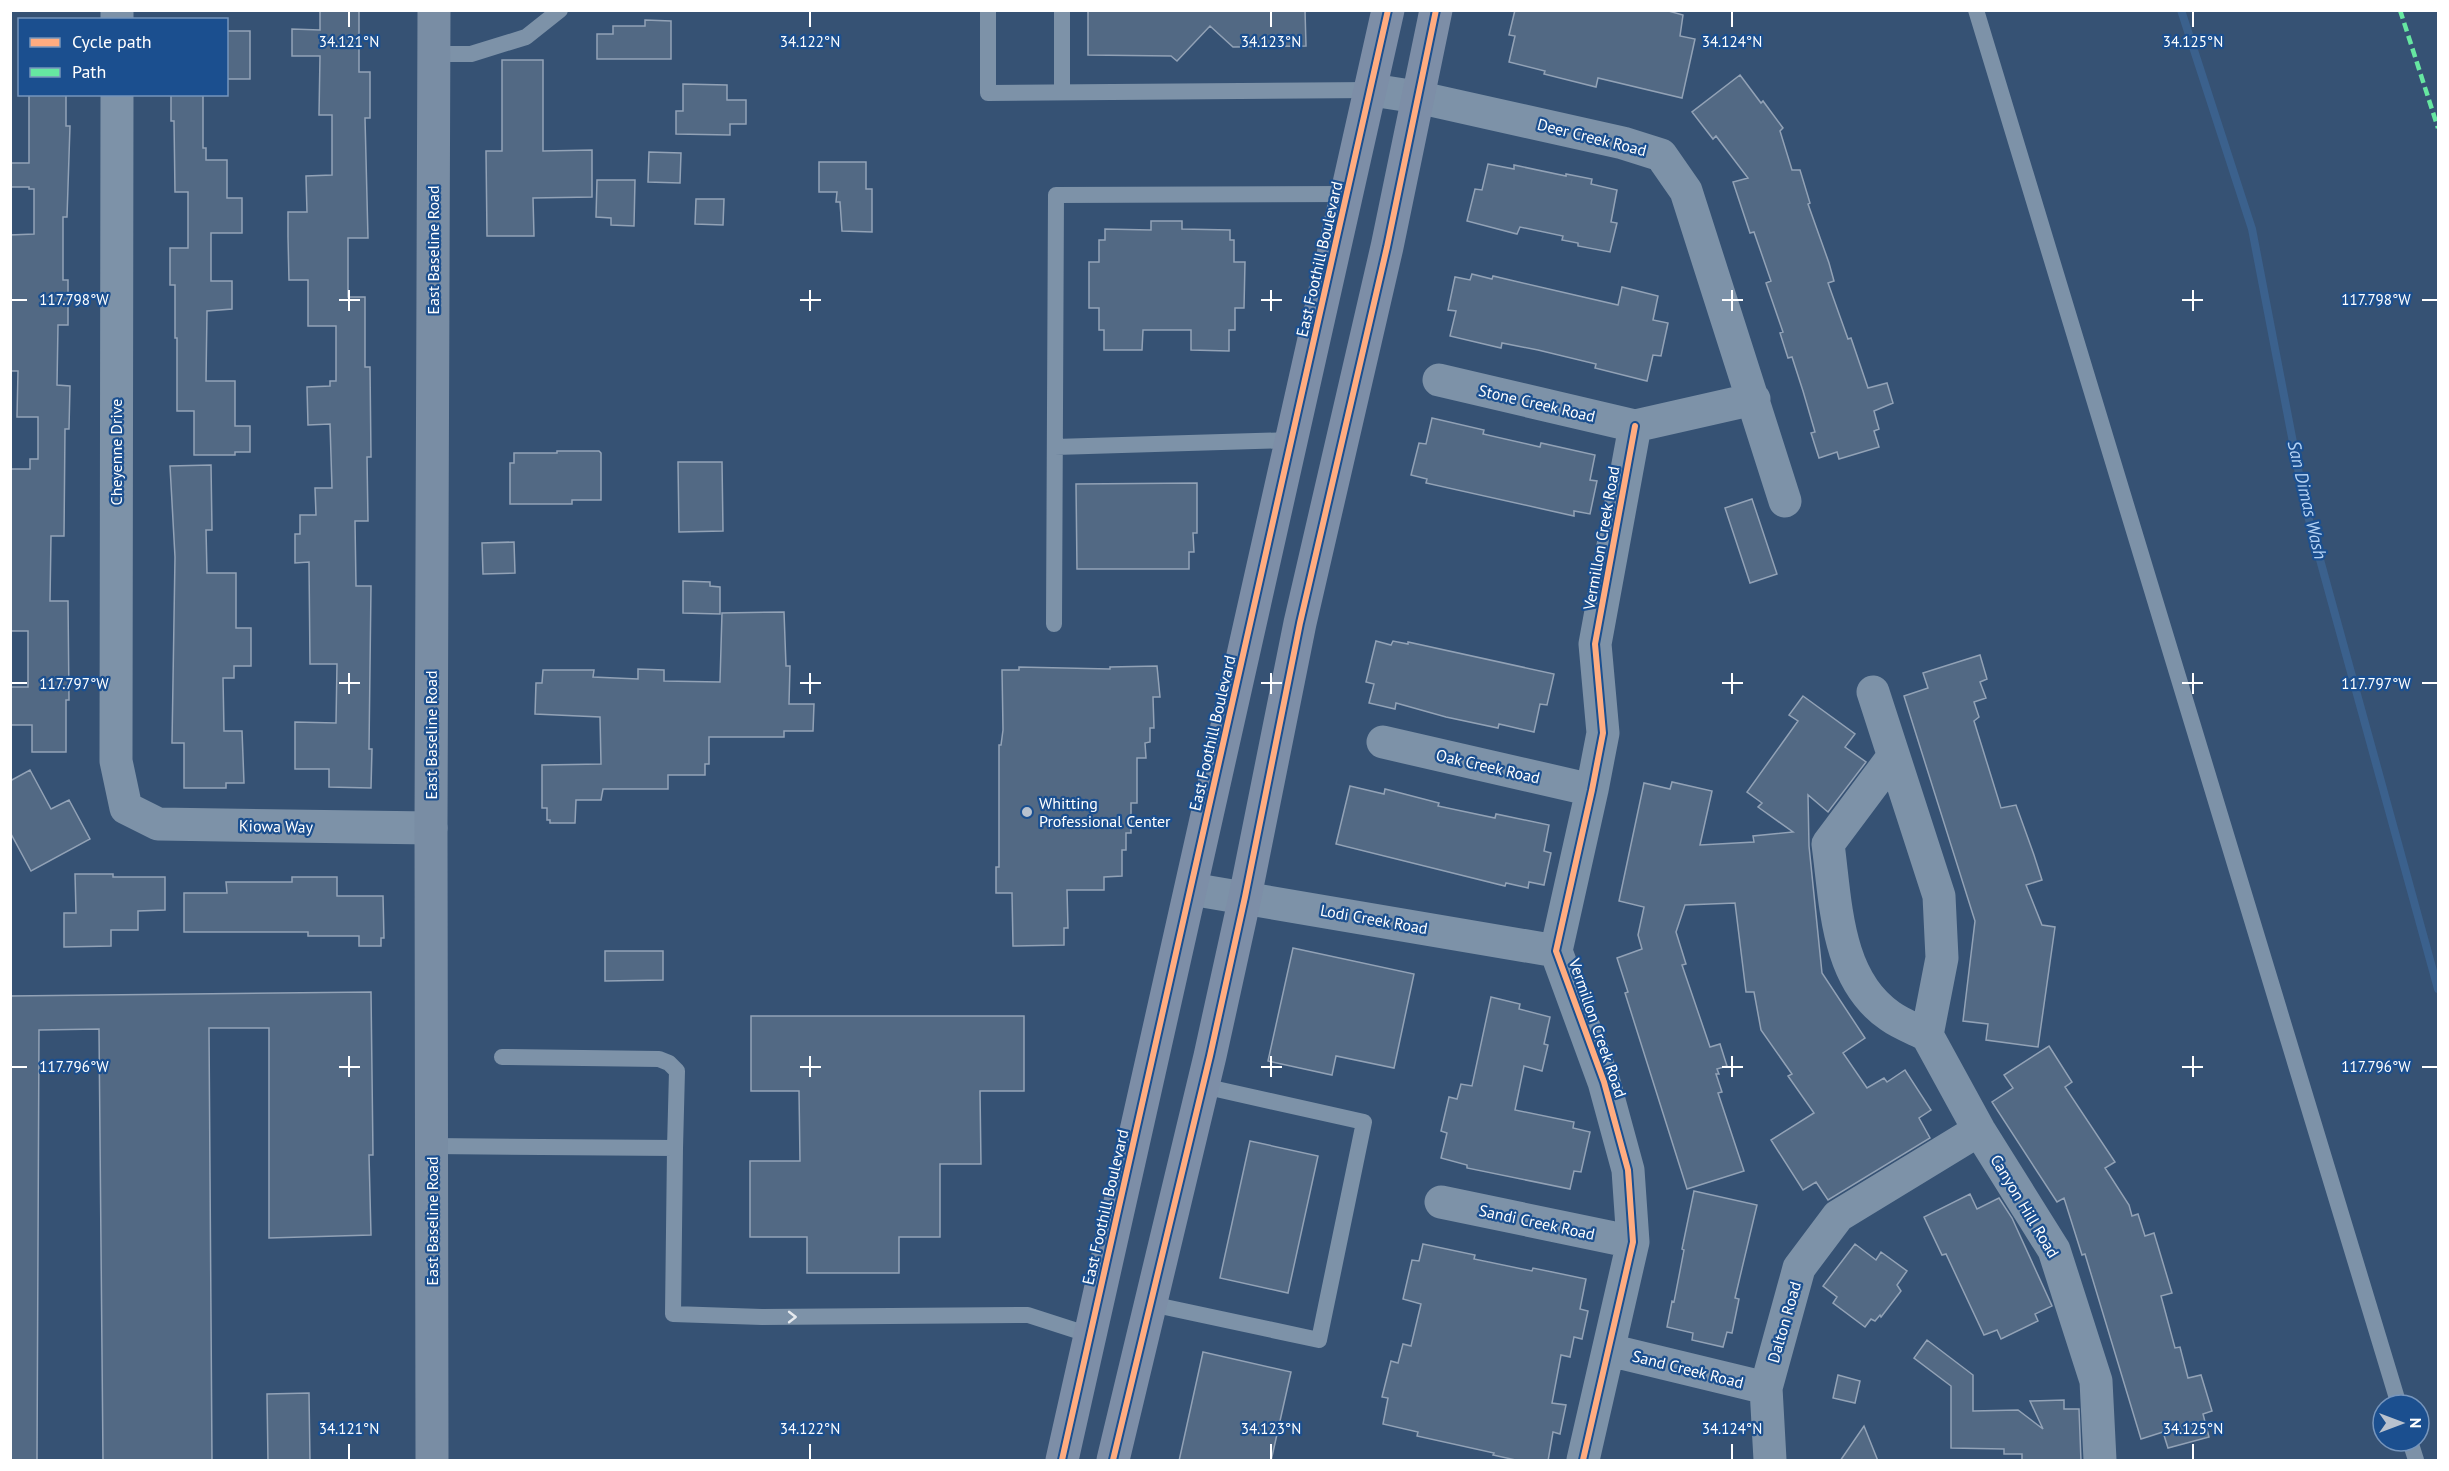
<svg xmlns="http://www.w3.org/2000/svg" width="2449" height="1471" font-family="'PT Sans',sans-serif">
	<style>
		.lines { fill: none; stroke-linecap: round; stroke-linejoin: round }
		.stream { stroke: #3b618d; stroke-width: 8 }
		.building { fill: #526984; stroke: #92a2b6; stroke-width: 1.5 }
		.lane { stroke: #7d92a8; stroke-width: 16 }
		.street { stroke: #7d92a8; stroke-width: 33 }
		.secondary { stroke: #798da4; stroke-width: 33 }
		.primary { stroke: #7d8ea7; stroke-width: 33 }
		.quiet { stroke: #66e7a1; stroke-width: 4.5; stroke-dasharray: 9 4.5; stroke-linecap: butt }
		.cycleway-casing { stroke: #1b4f8f; stroke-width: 10 }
		.cycleway { stroke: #ffac80; stroke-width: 6 }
		.oneway { stroke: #e5e9ee }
		.ticks { fill: none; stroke: #fff; stroke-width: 2 }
		.poi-dot { fill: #b9c2ce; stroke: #1b4f8f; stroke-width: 2 }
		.labels { text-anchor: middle; stroke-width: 4.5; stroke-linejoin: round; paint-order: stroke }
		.street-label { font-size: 16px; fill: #fff; stroke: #1b4f8f }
		.poi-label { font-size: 16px; fill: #fff; stroke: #1b4f8f; text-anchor: start }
		.water-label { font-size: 18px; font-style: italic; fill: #b5d3f5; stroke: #1b4f8f }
		.ticks-label { font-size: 15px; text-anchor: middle; fill: #fff; stroke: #1b4f8f; stroke-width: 4.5; stroke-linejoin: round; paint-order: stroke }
	</style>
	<rect width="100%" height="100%" fill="#365274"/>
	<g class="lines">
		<path class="stream" d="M 2181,10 L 2252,229 L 2305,505 L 2438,989"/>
	</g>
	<path class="building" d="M 320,10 L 359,10 L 359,72 L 370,72 L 370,118 L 365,118 L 368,238 L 348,238 L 348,297 L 365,297 L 365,367 L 370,367 L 371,457 L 367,457 L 368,521 L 355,521 L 356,586 L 371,586 L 369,749 L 372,749 L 371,788 L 329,787 L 329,769 L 295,769 L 295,722 L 336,723 L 337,664 L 310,664 L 309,562 L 295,563 L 295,534 L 300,534 L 300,515 L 316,515 L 315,488 L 332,488 L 330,424 L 308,425 L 307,387 L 330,386 L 330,381 L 336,381 L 336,326 L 308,326 L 308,280 L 289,280 L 288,237 L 288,212 L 307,212 L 306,176 L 332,175 L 332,115 L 319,115 L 320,56 L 292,56 L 292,29 L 320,30 Z
		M 1088,10 L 1305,10 L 1306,46 L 1233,47 L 1210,26 L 1177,61 L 1171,56 L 1088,55 Z
		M 1515,10 L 1665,10 L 1683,15 L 1680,36 L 1695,39 L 1682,98 L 1598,78 L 1596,87 L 1544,74 L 1545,71 L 1509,62 L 1515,36 L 1509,35 Z
		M 645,20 L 671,21 L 671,59 L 597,59 L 597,34 L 613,34 L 613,26 L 645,26 Z
		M 226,31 L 250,31 L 250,79 L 226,79 Z
		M 502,60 L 543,60 L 543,151 L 592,150 L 592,197 L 533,198 L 534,236 L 487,236 L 486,151 L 502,151 Z
		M 1740,75 L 1761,103 L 1763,101 L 1783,128 L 1780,131 L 1792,170 L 1800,170 L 1810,203 L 1808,204 L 1829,263 L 1834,281 L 1828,283 L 1848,339 L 1851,338 L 1868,388 L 1887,383 L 1893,403 L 1874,411 L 1879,429 L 1874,431 L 1879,447 L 1839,459 L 1837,452 L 1819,458 L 1811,433 L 1815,432 L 1803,391 L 1792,357 L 1788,358 L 1780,333 L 1783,332 L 1766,283 L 1771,281 L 1754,232 L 1750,233 L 1733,182 L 1748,178 L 1716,136 L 1713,139 L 1692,112 Z
		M 683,84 L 727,85 L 727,100 L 746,100 L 746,124 L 730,124 L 730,135 L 676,134 L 676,111 L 683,111 Z
		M 29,94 L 66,94 L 66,126 L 70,126 L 67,217 L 63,217 L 63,280 L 68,280 L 68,325 L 58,325 L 57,385 L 70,386 L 69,429 L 65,429 L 64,536 L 51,536 L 50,601 L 68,601 L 69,700 L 66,700 L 66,752 L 32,752 L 32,725 L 10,725 L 10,687 L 28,687 L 28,631 L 10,631 L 10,469 L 30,469 L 30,459 L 38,459 L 38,417 L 17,417 L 18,371 L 10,371 L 10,235 L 34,234 L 34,189 L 29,189 L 29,187 L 10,187 L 10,163 L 29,163 Z
		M 171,94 L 203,94 L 203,148 L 206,148 L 206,160 L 227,160 L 227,198 L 242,198 L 242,233 L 211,233 L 211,281 L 232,281 L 232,309 L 207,311 L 206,381 L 235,381 L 235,426 L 250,426 L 250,452 L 235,452 L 235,455 L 194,455 L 194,411 L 177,411 L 177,338 L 175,338 L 175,285 L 170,285 L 170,248 L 188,248 L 188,192 L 175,192 L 174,121 L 171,121 Z
		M 649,152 L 681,153 L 680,183 L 648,182 Z
		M 819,162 L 866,162 L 866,189 L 872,189 L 872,232 L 842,231 L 840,202 L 836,202 L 837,192 L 819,192 Z
		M 1488,164 L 1514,169 L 1514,165 L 1566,176 L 1566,174 L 1592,179 L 1591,184 L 1617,190 L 1611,222 L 1617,223 L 1610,252 L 1578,246 L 1578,243 L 1562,240 L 1563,236 L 1520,227 L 1517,234 L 1467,221 L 1475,189 L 1482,190 Z
		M 597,180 L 635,180 L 634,226 L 611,225 L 611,218 L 596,217 Z
		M 696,199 L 724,199 L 723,225 L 695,224 Z
		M 1151,221 L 1182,221 L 1182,229 L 1230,230 L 1230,240 L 1234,240 L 1234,262 L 1245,262 L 1244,308 L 1235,308 L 1235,330 L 1229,330 L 1229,351 L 1191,350 L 1191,330 L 1143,330 L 1142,350 L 1104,350 L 1104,330 L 1099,330 L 1099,308 L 1089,308 L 1089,262 L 1099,262 L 1099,240 L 1105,240 L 1105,229 L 1151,230 Z
		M 1472,274 L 1492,279 L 1493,276 L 1618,305 L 1622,287 L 1658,296 L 1653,320 L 1668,323 L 1661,356 L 1653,355 L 1647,381 L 1595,368 L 1596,364 L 1538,350 L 1502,343 L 1501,348 L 1450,336 L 1456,311 L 1448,310 L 1455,277 L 1470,280 Z
		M 1432,418 L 1484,430 L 1483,434 L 1540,447 L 1541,443 L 1595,455 L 1590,480 L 1597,481 L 1590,514 L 1574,511 L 1574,516 L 1426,483 L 1427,479 L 1411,475 L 1419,443 L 1426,444 Z
		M 557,451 L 599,451 L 601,453 L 601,500 L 572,500 L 572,504 L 510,504 L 510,463 L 514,463 L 514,453 L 557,453 Z
		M 678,462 L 722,462 L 723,531 L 679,532 Z
		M 211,465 L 212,530 L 206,530 L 207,573 L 236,573 L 236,628 L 251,628 L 251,666 L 234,666 L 234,678 L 223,678 L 224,731 L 242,731 L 244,783 L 226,783 L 226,788 L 184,788 L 184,743 L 172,743 L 175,557 L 170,466 Z
		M 1197,483 L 1197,533 L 1193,533 L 1194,552 L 1189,552 L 1189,569 L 1077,569 L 1076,484 Z
		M 1752,499 L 1777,574 L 1750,583 L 1725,508 Z
		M 514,542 L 515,573 L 483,574 L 482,543 Z
		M 683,581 L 710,582 L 710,586 L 720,587 L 720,614 L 683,613 Z
		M 784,612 L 786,666 L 790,666 L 789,704 L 814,704 L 813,731 L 784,731 L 784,737 L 709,737 L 709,764 L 705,764 L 705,775 L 668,775 L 668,789 L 603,789 L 601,800 L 576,800 L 575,823 L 550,823 L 550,820 L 547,820 L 547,808 L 542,808 L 542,765 L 601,764 L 600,717 L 535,714 L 536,683 L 542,683 L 543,670 L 594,670 L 593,677 L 638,679 L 638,669 L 664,670 L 664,681 L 720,682 L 722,613 Z
		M 1376,641 L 1391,645 L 1393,641 L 1408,644 L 1408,642 L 1554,674 L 1547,705 L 1540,704 L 1534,732 L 1499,724 L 1498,728 L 1446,717 L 1396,703 L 1395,709 L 1369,703 L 1374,684 L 1366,682 Z
		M 1980,655 L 1987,679 L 1980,682 L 1986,698 L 1974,702 L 1979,717 L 1974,721 L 2001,808 L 2016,805 L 2034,855 L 2042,880 L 2026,885 L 2042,925 L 2055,927 L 2038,1047 L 1986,1040 L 1988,1024 L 1963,1021 L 1975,921 L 1904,696 L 1928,688 L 1923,673 Z
		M 1157,666 L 1160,697 L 1153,697 L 1154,728 L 1150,728 L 1150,742 L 1145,743 L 1146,758 L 1137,758 L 1137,803 L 1131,803 L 1131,833 L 1126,833 L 1126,850 L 1122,850 L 1122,876 L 1104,877 L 1104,890 L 1067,890 L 1068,928 L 1064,928 L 1064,945 L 1013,946 L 1012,893 L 996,893 L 996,867 L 999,867 L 999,745 L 1001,745 L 1003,730 L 1002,670 L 1019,670 L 1019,667 L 1110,669 L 1110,667 Z
		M 1803,696 L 1855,734 L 1845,747 L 1866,762 L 1828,812 L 1808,795 L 1809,846 L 1822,973 L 1865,1038 L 1843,1053 L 1867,1088 L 1884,1078 L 1887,1082 L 1905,1070 L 1931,1110 L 1919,1118 L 1930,1138 L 1828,1200 L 1816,1182 L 1803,1190 L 1771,1140 L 1814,1113 L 1788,1076 L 1792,1074 L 1761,1030 L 1754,992 L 1746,992 L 1735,903 L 1685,905 L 1676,932 L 1686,964 L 1682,965 L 1710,1047 L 1720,1044 L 1727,1066 L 1717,1069 L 1719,1074 L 1716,1074 L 1722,1092 L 1718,1093 L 1744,1171 L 1687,1189 L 1625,993 L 1628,992 L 1617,958 L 1642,949 L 1638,935 L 1644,907 L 1619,901 L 1644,783 L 1670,789 L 1672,782 L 1712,791 L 1700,845 L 1754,842 L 1753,836 L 1793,832 L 1758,807 L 1762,803 L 1747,792 L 1798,721 L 1789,715 Z
		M 30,770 L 51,809 L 69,800 L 90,839 L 31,871 L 10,832 L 10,781 Z
		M 1350,786 L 1384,794 L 1385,789 L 1439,803 L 1438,806 L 1495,818 L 1496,814 L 1549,825 L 1544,851 L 1551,853 L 1544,885 L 1529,882 L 1528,888 L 1506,883 L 1505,886 L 1336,844 Z
		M 75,874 L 113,874 L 113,877 L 165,877 L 165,910 L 138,911 L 138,930 L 111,930 L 111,946 L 64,947 L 64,913 L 76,913 Z
		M 292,877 L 337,877 L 337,896 L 383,896 L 384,938 L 381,938 L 381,946 L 359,946 L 359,936 L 308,936 L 308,932 L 184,932 L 184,893 L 227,893 L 226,882 L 292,882 Z
		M 1293,948 L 1414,974 L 1394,1068 L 1336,1056 L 1332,1075 L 1268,1061 Z
		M 605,951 L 663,951 L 663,980 L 605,981 Z
		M 371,992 L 373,1155 L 369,1155 L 371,1235 L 269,1238 L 269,1028 L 209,1028 L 212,1461 L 103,1461 L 99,1029 L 39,1030 L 37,1461 L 10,1461 L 10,996 Z
		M 1491,997 L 1520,1004 L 1519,1009 L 1550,1017 L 1544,1044 L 1548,1045 L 1542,1071 L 1524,1066 L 1515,1110 L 1574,1122 L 1573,1128 L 1590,1132 L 1581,1172 L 1574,1171 L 1570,1189 L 1467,1168 L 1467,1165 L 1441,1158 L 1447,1133 L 1441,1131 L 1449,1097 L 1457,1099 L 1461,1084 L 1472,1086 Z
		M 751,1016 L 1024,1016 L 1024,1091 L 980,1091 L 981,1164 L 940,1164 L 940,1237 L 899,1237 L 899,1273 L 807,1273 L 807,1237 L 750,1237 L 750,1161 L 800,1161 L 799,1091 L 751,1091 Z
		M 2049,1046 L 2072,1082 L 2065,1087 L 2115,1162 L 2105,1168 L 2129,1205 L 2132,1216 L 2138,1214 L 2145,1236 L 2154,1233 L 2172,1293 L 2161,1296 L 2175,1348 L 2180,1347 L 2188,1378 L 2201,1375 L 2212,1411 L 2203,1414 L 2209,1437 L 2168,1448 L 2163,1432 L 2141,1439 L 2085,1254 L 2082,1255 L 2064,1198 L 2057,1202 L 1992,1102 L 2013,1088 L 2004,1075 Z
		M 1250,1141 L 1318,1156 L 1288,1293 L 1220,1278 Z
		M 1694,1191 L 1757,1205 L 1735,1298 L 1739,1299 L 1732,1333 L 1727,1332 L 1723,1347 L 1692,1340 L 1693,1333 L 1667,1327 L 1672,1301 L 1674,1302 L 1684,1250 L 1682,1249 Z
		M 1970,1194 L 1977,1209 L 1999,1198 L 2012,1218 L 2052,1306 L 2035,1314 L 2038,1321 L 2001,1339 L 1997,1330 L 1984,1335 L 1946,1254 L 1942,1255 L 1924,1217 Z
		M 1423,1244 L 1475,1255 L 1474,1259 L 1532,1271 L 1533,1268 L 1586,1279 L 1580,1309 L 1588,1311 L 1582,1339 L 1574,1337 L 1570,1357 L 1561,1355 L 1552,1403 L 1566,1405 L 1560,1434 L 1553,1432 L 1548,1461 L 1520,1461 L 1493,1455 L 1494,1453 L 1417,1436 L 1418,1432 L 1383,1424 L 1388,1398 L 1382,1397 L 1391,1361 L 1398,1363 L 1403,1344 L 1411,1346 L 1421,1304 L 1403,1299 L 1412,1260 L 1419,1261 Z
		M 1855,1244 L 1876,1260 L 1881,1252 L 1907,1271 L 1897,1285 L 1901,1291 L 1881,1317 L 1880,1315 L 1875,1321 L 1871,1319 L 1865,1327 L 1833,1303 L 1837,1297 L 1823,1286 Z
		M 1927,1340 L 1973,1375 L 1973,1411 L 2018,1410 L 2043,1429 L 2030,1401 L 2064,1400 L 2064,1409 L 2079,1409 L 2081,1461 L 2022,1461 L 2022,1454 L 2004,1454 L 2004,1449 L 1951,1448 L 1951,1386 L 1914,1358 Z
		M 1203,1352 L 1291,1372 L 1271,1461 L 1179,1461 Z
		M 1838,1375 L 1860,1381 L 1855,1403 L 1833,1398 Z
		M 309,1393 L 310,1461 L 268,1461 L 267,1394 Z
		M 1864,1426 L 1878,1461 L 1840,1461 Z"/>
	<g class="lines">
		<path class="lane" d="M 988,10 L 988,93 L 1372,90
			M 1062,10 L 1062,92
			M 1976,10 L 2399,1405
			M 434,54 L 471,54 L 526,37 L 560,10
			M 1055,447 L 1292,440
			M 1054,624 L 1056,195 L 1348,194
			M 502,1057 L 659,1059 L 669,1063 L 677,1071 L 675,1148
			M 432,1146 L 675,1148 L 673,1314 L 762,1317 L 1028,1315 L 1090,1335
			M 1151,1304 L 1319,1340 L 1364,1122 L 1203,1086
			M 2410,1441 L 2416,1460"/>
		<path class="street" d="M 117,20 L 117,10
			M 1372,90 L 1417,97 L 1623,143 L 1661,155 L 1686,191 L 1785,501
			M 117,94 L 116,761 L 126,808 L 158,824 L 431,828
			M 1439,380 L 1635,426 L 1754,399
			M 1873,692 L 1939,896 L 1942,958 L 1927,1035 L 1979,1130 L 2054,1250 L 2096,1381 L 2100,1460
			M 1383,742 L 1592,790
			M 1893,757 L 1828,844 C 1836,903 1836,979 1890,1016 C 1901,1024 1915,1029 1927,1035
			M 1191,889 L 1556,951
			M 1441,1202 L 1633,1242
			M 1609,1350 L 1766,1388
			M 1583,1460 L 1633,1242 L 1628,1170 L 1604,1082 L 1556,951 L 1592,790 L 1603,733 L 1595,644 L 1635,426
			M 1770,1460 L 1766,1388 L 1799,1268 L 1838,1216 L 1979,1130"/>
		<path class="secondary" d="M 432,1460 L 431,828 L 434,10"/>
		<path class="primary" d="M 1062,1460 L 1388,10
			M 1113,1460 L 1210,1056 L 1245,897 L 1300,623 L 1387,247 L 1436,10"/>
		<path class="quiet" d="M 2400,10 L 2438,128"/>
		<g class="cycleway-casing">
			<path id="cycleway" d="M 1062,1460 L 1388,10
				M 1113,1460 L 1210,1056 L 1245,897 L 1300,623 L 1387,247 L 1436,10
				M 1583,1460 L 1633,1242 L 1628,1170 L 1604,1082 L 1556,951 L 1592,790 L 1603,733 L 1595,644 L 1635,426"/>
		</g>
		<use href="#cycleway" class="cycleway"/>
	</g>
	<defs><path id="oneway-chevron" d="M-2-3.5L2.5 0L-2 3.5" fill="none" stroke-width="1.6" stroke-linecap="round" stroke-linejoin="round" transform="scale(1.5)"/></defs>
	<use class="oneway" href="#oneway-chevron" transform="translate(792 1317)"/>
	<path class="ticks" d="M 349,12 L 349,27M 810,12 L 810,27M 1271,12 L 1271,27M 1732,12 L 1732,27M 2193,12 L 2193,27M 349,290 L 349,311M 810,290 L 810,311M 1271,290 L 1271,311M 1732,290 L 1732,311M 2193,290 L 2193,311M 12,300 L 27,300M 339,300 L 360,300M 800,300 L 821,300M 1261,300 L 1282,300M 1722,300 L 1743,300M 2182,300 L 2203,300M 2422,300 L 2437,300M 349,673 L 349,694M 810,673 L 810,694M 1271,673 L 1271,694M 1732,673 L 1732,694M 2193,673 L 2193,694M 12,683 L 27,683M 339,683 L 360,683M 800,683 L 821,683M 1261,683 L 1282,683M 1722,683 L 1743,683M 2182,683 L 2203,683M 2422,683 L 2437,683M 349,1056 L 349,1077M 810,1056 L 810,1077M 1271,1056 L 1271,1077M 1732,1056 L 1732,1077M 2193,1056 L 2193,1077M 12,1067 L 27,1067M 339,1067 L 360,1067M 800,1067 L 821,1067M 1261,1067 L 1282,1067M 1722,1067 L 1743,1067M 2182,1067 L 2203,1067M 2422,1067 L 2437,1067M 349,1444 L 349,1459M 810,1444 L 810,1459M 1271,1444 L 1271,1459M 1732,1444 L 1732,1459M 2193,1444 L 2193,1459"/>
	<circle class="poi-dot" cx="1027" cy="812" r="6"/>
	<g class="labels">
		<g class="street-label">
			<text transform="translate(1592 137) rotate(14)" y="6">Deer Creek Road</text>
			<text transform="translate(433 250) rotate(-90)" y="6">East Baseline Road</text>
			<text transform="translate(1319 259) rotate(-77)" y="6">East Foothill Boulevard</text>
			<text transform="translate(1537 403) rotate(13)" y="6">Stone Creek Road</text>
			<text transform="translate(116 452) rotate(-90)" y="6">Cheyenne Drive</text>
			<text transform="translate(1601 538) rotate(-80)" y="6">Vermillon Creek Road</text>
			<text transform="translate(1212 733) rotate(-77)" y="6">East Foothill Boulevard</text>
			<text transform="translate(431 735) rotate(-90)" y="6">East Baseline Road</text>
			<text transform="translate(1488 766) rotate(13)" y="6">Oak Creek Road</text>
			<text transform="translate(276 826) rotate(1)" y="6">Kiowa Way</text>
			<text transform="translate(1374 919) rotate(10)" y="6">Lodi Creek Road</text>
			<text transform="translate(1598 1028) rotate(71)" y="6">Vermillon Creek Road</text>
			<text transform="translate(2025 1206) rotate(59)" y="6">Canyon Hill Road</text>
			<text transform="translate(1105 1207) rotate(-77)" y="6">East Foothill Boulevard</text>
			<text transform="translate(432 1221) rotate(-90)" y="6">East Baseline Road</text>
			<text transform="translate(1537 1222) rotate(12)" y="6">Sandi Creek Road</text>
			<text transform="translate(1784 1322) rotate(-74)" y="6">Dalton Road</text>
			<text transform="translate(1688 1369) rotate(14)" y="6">Sand Creek Road</text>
		</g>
		<g class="poi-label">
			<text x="1039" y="809">Whitting<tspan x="1039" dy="18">Professional Center</tspan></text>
		</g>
		<g class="water-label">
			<text transform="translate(2307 500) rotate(77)" y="6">San Dimas Wash</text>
		</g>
	</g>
	<g class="ticks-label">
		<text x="349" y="47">34.121°N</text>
		<text x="810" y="47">34.122°N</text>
		<text x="1271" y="47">34.123°N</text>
		<text x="1732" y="47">34.124°N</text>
		<text x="2193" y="47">34.125°N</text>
		<text x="2376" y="305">117.798°W</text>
		<text x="74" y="305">117.798°W</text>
		<text x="2376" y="689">117.797°W</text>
		<text x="74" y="689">117.797°W</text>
		<text x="2376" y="1072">117.796°W</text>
		<text x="74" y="1072">117.796°W</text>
		<text x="349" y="1434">34.121°N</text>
		<text x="810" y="1434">34.122°N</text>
		<text x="1271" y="1434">34.123°N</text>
		<text x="1732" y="1434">34.124°N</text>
		<text x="2193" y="1434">34.125°N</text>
	</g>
	<rect width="2449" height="1471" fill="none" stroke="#ffffff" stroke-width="24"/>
	<rect x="18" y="18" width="210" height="78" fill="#1b4f8f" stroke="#7695bc" stroke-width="1.5"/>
	<rect x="30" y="38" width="30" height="9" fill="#ffac80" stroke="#7695bc" stroke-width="1.5"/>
	<text x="72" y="48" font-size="18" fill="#ffffff">Cycle path</text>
	<rect x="30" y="68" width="30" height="9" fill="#66e7a1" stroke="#7695bc" stroke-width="1.5"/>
	<text x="72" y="78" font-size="18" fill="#ffffff">Path</text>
	<g transform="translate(2401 1423) rotate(90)"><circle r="28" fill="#1b4f8f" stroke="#7695bc" stroke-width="1.5"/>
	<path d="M0-4.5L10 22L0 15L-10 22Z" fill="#b9c2ce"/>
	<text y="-9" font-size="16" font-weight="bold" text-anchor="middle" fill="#ffffff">N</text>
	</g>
</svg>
